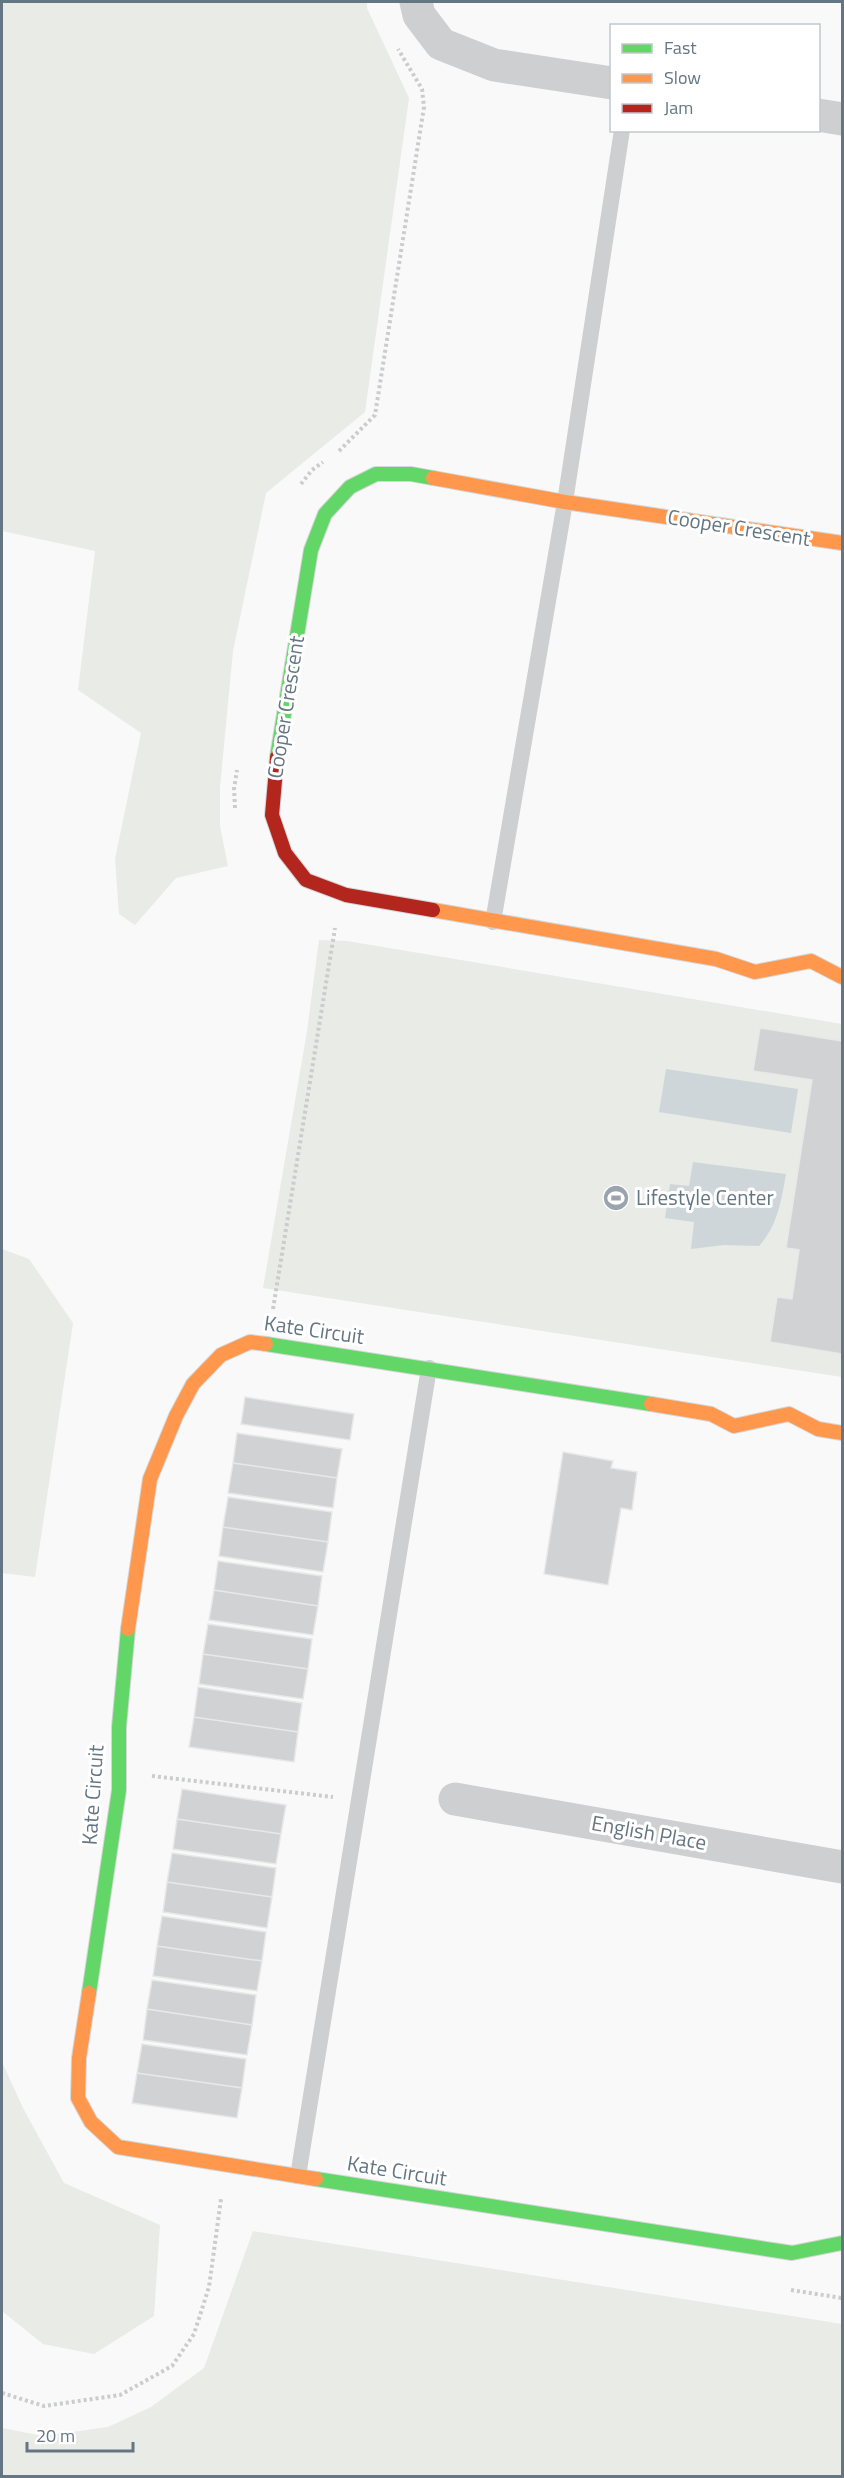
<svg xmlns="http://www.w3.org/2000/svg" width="844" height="2478" font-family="'Titillium Web',sans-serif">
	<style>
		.green { fill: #e8ebe6 }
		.water { fill: #ced6d9 }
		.building { fill: #d0d2d3; stroke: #e8e8e8; stroke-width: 1.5 }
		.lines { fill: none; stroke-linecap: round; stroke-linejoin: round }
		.fast-casing { stroke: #d5d6d7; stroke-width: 16 }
		.slow-casing { stroke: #d5d6d7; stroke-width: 16 }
		.jam-casing { stroke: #d5d6d7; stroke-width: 16 }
		.path { stroke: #cbcccd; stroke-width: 4; stroke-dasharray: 3 3; stroke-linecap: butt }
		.lane { stroke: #cecfd0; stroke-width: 16 }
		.street { stroke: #cecfd0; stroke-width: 33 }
		.fast { stroke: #63d668; stroke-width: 14 }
		.slow { stroke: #ff974d; stroke-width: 14 }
		.jam { stroke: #b3261e; stroke-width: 14 }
		.labels { text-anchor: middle; stroke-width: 6; stroke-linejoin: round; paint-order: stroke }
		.street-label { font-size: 21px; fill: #657683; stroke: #fff }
		.poi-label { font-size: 21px; fill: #657683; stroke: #fff; text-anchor: start }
	</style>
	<rect width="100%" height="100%" fill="#f9f9f9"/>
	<path class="green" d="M 2,2 L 367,2 L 367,8 L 409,98 L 365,412 L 266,493 L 233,651 L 220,787 L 220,826 L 228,866 L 176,878 L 135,925 L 119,914 L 115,859 L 141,733 L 78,690 L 95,551 L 2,531 Z
		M 319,940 L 347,941 L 842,1024 L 842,1377 L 263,1288 L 307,1031 Z
		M 2,1249 L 29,1259 L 73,1323 L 35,1577 L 2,1573 Z
		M 2,2062 L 23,2108 L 64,2183 L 160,2225 L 154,2316 L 94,2354 L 43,2344 L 2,2311 Z
		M 253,2231 L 842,2324 L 842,2476 L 2,2476 L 2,2428 L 43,2436 L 108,2427 L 151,2407 L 204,2368 Z"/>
	<path class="water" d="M 666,1069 L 798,1089 L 791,1133 L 659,1112 Z
		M 693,1162 L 786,1174 C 781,1201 778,1225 759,1246 L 724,1245 L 691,1249 L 694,1222 L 665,1218 L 670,1184 L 689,1186 Z"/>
	<path class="building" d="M 760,1028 L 842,1041 L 842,1354 L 770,1342 L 777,1297 L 792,1299 L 799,1250 L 786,1248 L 812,1080 L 753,1071 Z
		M 245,1397 L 354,1414 L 350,1440 L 241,1424 Z
		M 237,1433 L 342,1449 L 337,1478 L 233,1463 Z
		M 563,1452 L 613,1461 L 611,1468 L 637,1472 L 632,1510 L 621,1508 L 608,1585 L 544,1574 Z
		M 233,1463 L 337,1478 L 333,1508 L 228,1493 Z
		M 228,1497 L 332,1512 L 328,1542 L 223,1527 Z
		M 223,1527 L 328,1542 L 323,1572 L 219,1556 Z
		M 218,1561 L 322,1576 L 318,1606 L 214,1590 Z
		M 214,1590 L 318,1606 L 313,1635 L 209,1620 Z
		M 208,1624 L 312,1639 L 308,1669 L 203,1654 Z
		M 203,1654 L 308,1669 L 303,1699 L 199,1684 Z
		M 198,1687 L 302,1703 L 298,1732 L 194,1717 Z
		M 194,1717 L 298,1732 L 294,1762 L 189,1747 Z
		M 182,1789 L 286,1805 L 281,1834 L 177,1819 Z
		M 177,1819 L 281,1834 L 276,1864 L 173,1849 Z
		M 172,1853 L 276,1868 L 272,1897 L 167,1882 Z
		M 167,1882 L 272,1897 L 267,1928 L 163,1912 Z
		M 162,1916 L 266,1932 L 262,1961 L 157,1946 Z
		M 157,1946 L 262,1961 L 257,1991 L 153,1976 Z
		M 152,1980 L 256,1995 L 252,2025 L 147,2009 Z
		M 147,2009 L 252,2025 L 247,2055 L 143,2040 Z
		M 142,2044 L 246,2059 L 242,2088 L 137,2073 Z
		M 137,2073 L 242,2088 L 237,2118 L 132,2103 Z"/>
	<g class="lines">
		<g class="fast-casing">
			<path id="fast" d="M 277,757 L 311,550 L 325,514 L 350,487 L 376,474 L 411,474 L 433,478
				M 266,1344 L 651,1404
				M 89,1993 L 119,1790 L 119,1727 L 128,1629
				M 316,2179 L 792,2253 L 842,2243"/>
		</g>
		<g class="slow-casing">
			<path id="slow" d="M 433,478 L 565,502 L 842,543
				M 433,910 L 716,959 L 755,972 L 811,961 L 842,977
				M 651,1404 L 711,1414 L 734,1426 L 789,1414 L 818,1429 L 842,1433
				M 128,1629 L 150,1479 L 176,1416 L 193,1384 L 221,1355 L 250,1342 L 266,1344
				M 89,1993 L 79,2058 L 78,2098 L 91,2122 L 118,2147 L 316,2179"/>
		</g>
		<g class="jam-casing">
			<path id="jam" d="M 277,757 L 272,815 L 285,853 L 306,880 L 346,895 L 433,910"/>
		</g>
		<path class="path" d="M 339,451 L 375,415 L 424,107 L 422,89 L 398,49
			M 301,484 L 312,470 L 323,462
			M 235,808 L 234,789 L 237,770
			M 273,1309 L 335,928
			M 152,1776 L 333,1797
			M 791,2290 L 842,2298
			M 2,2393 L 44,2406 L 120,2395 L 172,2366 L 194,2334 L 209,2287 L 221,2199"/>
		<path class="lane" d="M 493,922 L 565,502 L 622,130
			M 298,2176 L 429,1368"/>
		<path class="street" d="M 416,2 L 419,15 L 441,44 L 494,65 L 612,83
			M 818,115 L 842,119
			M 455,1799 L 842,1867"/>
		<use href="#fast" class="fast"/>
		<use href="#slow" class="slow"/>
		<use href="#jam" class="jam"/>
	</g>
	<defs>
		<g id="stadium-disc" transform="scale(1.35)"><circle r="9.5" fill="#99a4ac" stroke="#fff"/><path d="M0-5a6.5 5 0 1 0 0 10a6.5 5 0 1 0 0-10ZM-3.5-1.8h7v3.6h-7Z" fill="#fff"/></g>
	</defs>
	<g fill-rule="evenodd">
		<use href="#stadium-disc" x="616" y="1198"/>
	</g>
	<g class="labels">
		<g class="street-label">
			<text transform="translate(739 528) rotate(9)" y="7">Cooper Crescent</text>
			<text transform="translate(286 707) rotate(-81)" y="7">Cooper Crescent</text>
			<text transform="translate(314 1330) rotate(8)" y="7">Kate Circuit</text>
			<text transform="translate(93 1795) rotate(-86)" y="7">Kate Circuit</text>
			<text transform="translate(649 1833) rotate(10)" y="7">English Place</text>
			<text transform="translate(397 2171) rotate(9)" y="7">Kate Circuit</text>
		</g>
		<g class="poi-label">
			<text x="636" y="1205">Lifestyle Center</text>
		</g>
	</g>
	<rect width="844" height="2478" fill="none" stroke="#657683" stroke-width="6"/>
	<rect x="610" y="24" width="210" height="108" fill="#ffffff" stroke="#c1c8cd" stroke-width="1.5"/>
	<rect x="622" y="44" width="30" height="9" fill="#63d668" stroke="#c1c8cd" stroke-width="1.5"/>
	<text x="664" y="54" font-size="18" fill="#657683">Fast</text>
	<rect x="622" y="74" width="30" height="9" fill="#ff974d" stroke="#c1c8cd" stroke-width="1.5"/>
	<text x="664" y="84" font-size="18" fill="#657683">Slow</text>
	<rect x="622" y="104" width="30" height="9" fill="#b3261e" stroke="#c1c8cd" stroke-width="1.5"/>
	<text x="664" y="114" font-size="18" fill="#657683">Jam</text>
	<path d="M27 2442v9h106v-9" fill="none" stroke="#657683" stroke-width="3"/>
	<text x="36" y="2442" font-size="18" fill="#657683" stroke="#ffffff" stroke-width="4.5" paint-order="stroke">20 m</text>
</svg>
